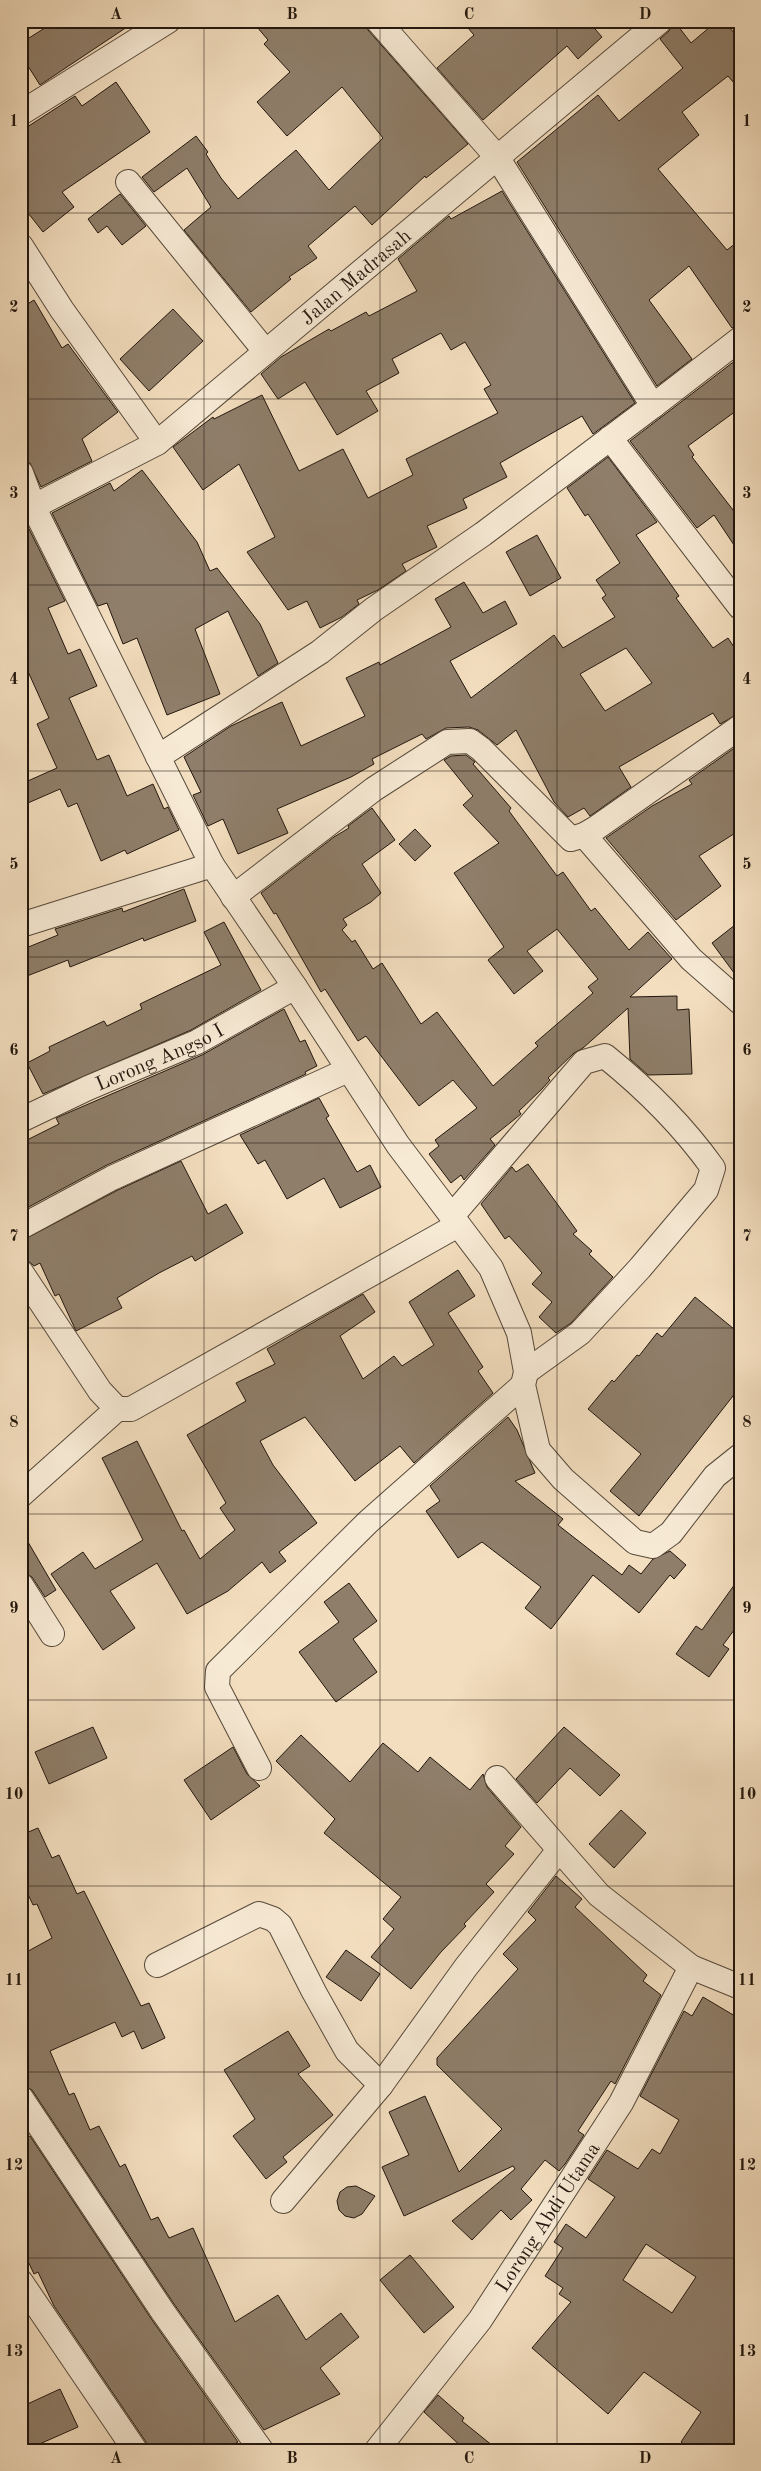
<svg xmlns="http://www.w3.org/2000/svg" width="761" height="2471" font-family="'Old Standard TT',serif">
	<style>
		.building { fill: #8f7e6a; stroke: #22170e; fill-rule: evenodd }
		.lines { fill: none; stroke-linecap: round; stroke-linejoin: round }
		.minor-casing { stroke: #56493a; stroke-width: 26 }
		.minor { stroke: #f7ead5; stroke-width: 24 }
		.grid { fill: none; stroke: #22170e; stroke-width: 1; stroke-opacity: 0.55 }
		.labels { text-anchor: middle; stroke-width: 4; stroke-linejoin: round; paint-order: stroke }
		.street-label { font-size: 20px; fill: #22170e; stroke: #f7ead5 }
		.neatline { fill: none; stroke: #22170e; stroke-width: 2 }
		.grid-label { font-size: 16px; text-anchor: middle; font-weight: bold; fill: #22170e }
	</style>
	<rect width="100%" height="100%" fill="#f3debf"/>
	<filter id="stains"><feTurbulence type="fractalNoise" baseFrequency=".004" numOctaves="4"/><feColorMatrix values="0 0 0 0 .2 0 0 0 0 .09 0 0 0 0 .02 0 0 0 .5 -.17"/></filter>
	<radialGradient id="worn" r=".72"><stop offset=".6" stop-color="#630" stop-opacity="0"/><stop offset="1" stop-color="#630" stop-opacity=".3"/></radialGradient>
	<path class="building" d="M 56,21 L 136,21 L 40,85 L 21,55 L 21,43 Z
		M 252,21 L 365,21 L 368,30 L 468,144 L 426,178 L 425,176 L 372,225 L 355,206 L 308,246 L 317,258 L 289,277 L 291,279 L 251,312 L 184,230 L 211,207 L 187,168 L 154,192 L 142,177 L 196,136 L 208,152 L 206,154 L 221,178 L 238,199 L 296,150 L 329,190 L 383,138 L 342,87 L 287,136 L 257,102 L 290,72 L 264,44 L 268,40 Z
		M 462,21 L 588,21 L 602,37 L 578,59 L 567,46 L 483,120 L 437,68 L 474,35 Z
		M 717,21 L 724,21 L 740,40 L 740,90 L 728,76 L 682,112 L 699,135 L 658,169 L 727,250 L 740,240 L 740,326 L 732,328 L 689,266 L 649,300 L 692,359 L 657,386 L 517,162 L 598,95 L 619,121 L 683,68 L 660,39 L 669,31 L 673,23 L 675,22 L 691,43 Z
		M 116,82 L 150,132 L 62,192 L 74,207 L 43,232 L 21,204 L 21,131 L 75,96 L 82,106 Z
		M 502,191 L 635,403 L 593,434 L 582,416 L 500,463 L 507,477 L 463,499 L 467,508 L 427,526 L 437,547 L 402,564 L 406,571 L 378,590 L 357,600 L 359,604 L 342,617 L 320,628 L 307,601 L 288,610 L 247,552 L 275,537 L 239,464 L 203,490 L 173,447 L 213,417 L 214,419 L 262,395 L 299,471 L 343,449 L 368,498 L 413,475 L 406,459 L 498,413 L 484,389 L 491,385 L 465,342 L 451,350 L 441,333 L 392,359 L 399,373 L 366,391 L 378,411 L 337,435 L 305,382 L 278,399 L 261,374 L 281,357 L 329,329 L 331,331 L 366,312 L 369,316 L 417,291 L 398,259 L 449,216 L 451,219 Z
		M 120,194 L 146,226 L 122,245 L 107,226 L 98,233 L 88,219 Z
		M 34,300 L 62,348 L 68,344 L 118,412 L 82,439 L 92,461 L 41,487 L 30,463 L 21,460 L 21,308 Z
		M 173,309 L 203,341 L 149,391 L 120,359 Z
		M 740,357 L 740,408 L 688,446 L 694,455 L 692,457 L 740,519 L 740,554 L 714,515 L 697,528 L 630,441 Z
		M 608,457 L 657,522 L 636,535 L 679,596 L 676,598 L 713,648 L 728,638 L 740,656 L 740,713 L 720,724 L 713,713 L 619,767 L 631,787 L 590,816 L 584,808 L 568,817 L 554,802 L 516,730 L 497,745 L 478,730 L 469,727 L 446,728 L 426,739 L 422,734 L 372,759 L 374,764 L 351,777 L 277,809 L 288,833 L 238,854 L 223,819 L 208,826 L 193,795 L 201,792 L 184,757 L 231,726 L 282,702 L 301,746 L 365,716 L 346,678 L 379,662 L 380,665 L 451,627 L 435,599 L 464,582 L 483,613 L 505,601 L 517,624 L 450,661 L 471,698 L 554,635 L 563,648 L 615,617 L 602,598 L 606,595 L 596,580 L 620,563 L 588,514 L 585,516 L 567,488 ZM 626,648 L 652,683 L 605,711 L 580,674 Z
		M 142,470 L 197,542 L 210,571 L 217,568 L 260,624 L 278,663 L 258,676 L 228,611 L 195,629 L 220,694 L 167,715 L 137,638 L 123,644 L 107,603 L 98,606 L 52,513 L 110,483 L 114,491 Z
		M 27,525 L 65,601 L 48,608 L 68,654 L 80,649 L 97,686 L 69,698 L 97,760 L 109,755 L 127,796 L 153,784 L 164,809 L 168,807 L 179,830 L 127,854 L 125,850 L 101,861 L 77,803 L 68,807 L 60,789 L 21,806 L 21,784 L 57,768 L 37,724 L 49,718 L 21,656 L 21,527 Z
		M 537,535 L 561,578 L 530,596 L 506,552 Z
		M 740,744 L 740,830 L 699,856 L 721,886 L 676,920 L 606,838 L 652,806 L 692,784 L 689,780 Z
		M 466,755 L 475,762 L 473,764 L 511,808 L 509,811 L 557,876 L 563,872 L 591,911 L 595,908 L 629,950 L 648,932 L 672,959 L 630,997 L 677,996 L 677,1010 L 689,1009 L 692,1074 L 648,1075 L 630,1059 L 628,1008 L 583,1048 L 574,1053 L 548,1078 L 550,1080 L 542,1089 L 519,1111 L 521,1114 L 490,1139 L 495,1145 L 464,1180 L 461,1175 L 451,1183 L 429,1154 L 439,1146 L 435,1140 L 477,1108 L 453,1080 L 419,1106 L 366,1036 L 358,1041 L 325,989 L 321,992 L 276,913 L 274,914 L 261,893 L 334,837 L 349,828 L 348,826 L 372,808 L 395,840 L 362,864 L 381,893 L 371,902 L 343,919 L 347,925 L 342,930 L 352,942 L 355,940 L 373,969 L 382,963 L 421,1024 L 437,1012 L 493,1086 L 538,1046 L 535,1043 L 593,993 L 588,987 L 598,979 L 557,929 L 527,951 L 543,971 L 514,994 L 488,960 L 504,947 L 454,873 L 499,843 L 463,805 L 473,796 L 444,760 L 451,756 Z
		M 415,829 L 431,846 L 415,861 L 399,844 Z
		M 184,889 L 196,921 L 144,941 L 143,938 L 70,967 L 68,960 L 27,976 L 21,962 L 21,950 L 58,935 L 55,929 L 122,908 L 123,912 Z
		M 740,921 L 740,981 L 712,943 Z
		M 224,922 L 261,990 L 191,1030 L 43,1094 L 27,1063 L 50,1051 L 49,1047 L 104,1021 L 107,1026 L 142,1009 L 140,1004 L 221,965 L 204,932 Z
		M 284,1009 L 300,1042 L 305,1040 L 317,1066 L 305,1072 L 306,1074 L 105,1166 L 21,1211 L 21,1143 L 59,1124 L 56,1118 L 202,1055 Z
		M 319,1098 L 329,1116 L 326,1118 L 357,1172 L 370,1165 L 381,1187 L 340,1208 L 324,1178 L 287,1199 L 265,1160 L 258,1164 L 240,1135 Z
		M 181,1161 L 208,1214 L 226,1204 L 243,1233 L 195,1261 L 192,1256 L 159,1273 L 117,1298 L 122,1308 L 76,1331 L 59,1294 L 55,1296 L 40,1263 L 34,1266 L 27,1260 L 21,1247 L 21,1241 L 118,1190 Z
		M 528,1164 L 577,1231 L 573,1234 L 592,1251 L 589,1254 L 613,1277 L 571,1323 L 556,1333 L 539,1317 L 552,1302 L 532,1284 L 542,1273 L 509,1236 L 505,1239 L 481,1204 L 512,1167 L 516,1172 Z
		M 458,1270 L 475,1296 L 448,1313 L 483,1367 L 478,1371 L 493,1393 L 414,1463 L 400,1446 L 355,1481 L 305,1417 L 260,1441 L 273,1465 L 317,1523 L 279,1552 L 286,1561 L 270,1573 L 262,1562 L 228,1591 L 187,1614 L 157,1563 L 110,1591 L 135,1628 L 103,1650 L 51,1574 L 83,1552 L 95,1569 L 143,1540 L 102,1458 L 137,1441 L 182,1531 L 184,1530 L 200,1559 L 235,1530 L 220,1508 L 226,1503 L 187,1435 L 246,1401 L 236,1383 L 275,1364 L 267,1349 L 363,1294 L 375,1312 L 340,1336 L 363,1379 L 394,1356 L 402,1366 L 434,1345 L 409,1302 Z
		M 695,1297 L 740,1334 L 740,1387 L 639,1516 L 610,1491 L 641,1454 L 588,1409 L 612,1380 L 614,1382 L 637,1355 L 639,1356 L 657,1333 L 662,1337 Z
		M 508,1417 L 517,1430 L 535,1473 L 515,1481 L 563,1519 L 558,1525 L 622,1575 L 629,1565 L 641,1574 L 653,1559 L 670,1551 L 686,1565 L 674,1579 L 670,1575 L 639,1613 L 593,1575 L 551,1629 L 525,1608 L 541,1587 L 482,1542 L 458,1558 L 426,1511 L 440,1501 L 430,1486 Z
		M 21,1530 L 56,1590 L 45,1597 L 32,1577 L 21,1571 Z
		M 740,1577 L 740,1622 L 723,1645 L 729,1649 L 709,1677 L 676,1654 L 696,1626 L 702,1630 Z
		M 349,1583 L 377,1621 L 353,1639 L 377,1672 L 336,1702 L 299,1652 L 339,1622 L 324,1602 Z
		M 93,1727 L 107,1758 L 49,1784 L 35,1752 Z
		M 564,1727 L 620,1775 L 600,1796 L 570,1768 L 537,1803 L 516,1779 Z
		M 301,1735 L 350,1782 L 383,1743 L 418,1772 L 430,1757 L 470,1790 L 483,1774 L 487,1787 L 521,1827 L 505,1846 L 514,1854 L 486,1884 L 494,1892 L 464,1924 L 466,1926 L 441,1952 L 411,1989 L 371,1957 L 394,1929 L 383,1919 L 401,1897 L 324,1833 L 335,1819 L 276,1761 Z
		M 233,1747 L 247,1774 L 260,1786 L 211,1820 L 184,1780 Z
		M 621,1810 L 646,1833 L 614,1868 L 589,1844 Z
		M 38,1828 L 52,1858 L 59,1855 L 77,1894 L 84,1891 L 141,2006 L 149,2003 L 165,2038 L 142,2049 L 134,2031 L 122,2037 L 115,2022 L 50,2051 L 69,2095 L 74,2093 L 90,2130 L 99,2126 L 120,2167 L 125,2164 L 151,2220 L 158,2217 L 169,2238 L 193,2228 L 235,2322 L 278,2295 L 306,2340 L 341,2313 L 359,2337 L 320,2368 L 340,2394 L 264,2430 L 174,2304 L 32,2090 L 23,2085 L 21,2080 L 21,1955 L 52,1938 L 37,1904 L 33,1905 L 21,1879 L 21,1835 Z
		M 556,1876 L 582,1899 L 575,1907 L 647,1975 L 643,1981 L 661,1995 L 615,2084 L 611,2081 L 578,2131 L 584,2135 L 565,2164 L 559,2171 L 545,2160 L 521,2189 L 532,2200 L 511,2220 L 501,2210 L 472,2240 L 452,2221 L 515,2169 L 513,2166 L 404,2216 L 382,2167 L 409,2155 L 389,2112 L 425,2096 L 459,2172 L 502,2129 L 437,2065 L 437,2058 L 518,1969 L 503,1954 L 536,1920 L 528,1912 Z
		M 346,1950 L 380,1974 L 361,2001 L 326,1977 Z
		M 703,1997 L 740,2019 L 740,2450 L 692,2450 L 681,2442 L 701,2412 L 644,2372 L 608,2414 L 532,2348 L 571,2302 L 559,2294 L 563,2288 L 545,2276 L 563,2248 L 554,2242 L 566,2224 L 586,2238 L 615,2197 L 588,2179 L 607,2150 L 638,2169 L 652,2149 L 660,2154 L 679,2120 L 640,2096 L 684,2011 L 692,2016 ZM 646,2244 L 696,2277 L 672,2313 L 623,2280 Z
		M 288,2031 L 310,2066 L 298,2074 L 333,2115 L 283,2157 L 287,2162 L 266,2179 L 233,2136 L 255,2119 L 224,2070 Z
		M 30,2136 L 152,2320 L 238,2442 L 222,2450 L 149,2450 L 146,2442 L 54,2306 L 38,2272 L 34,2274 L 27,2259 L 21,2261 L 21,2140 Z
		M 356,2186 L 375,2196 L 362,2214 L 354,2218 L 345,2216 L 339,2210 L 337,2201 L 340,2192 L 347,2187 Z
		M 410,2255 L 454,2307 L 424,2333 L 380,2280 Z
		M 60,2389 L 78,2427 L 26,2450 L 21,2440 L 21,2407 Z
		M 438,2395 L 464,2418 L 462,2421 L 498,2450 L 465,2450 L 424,2412 Z"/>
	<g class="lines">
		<g class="minor-casing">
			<g id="minor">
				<path d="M 21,113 L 168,21"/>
				<path d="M 128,182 L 265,351"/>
				<path d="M 21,246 L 62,310 L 157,443"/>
				<path d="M 653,406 L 740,339"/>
				<path d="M 610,438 L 740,607"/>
				<path d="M 21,473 L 34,508 L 212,865 L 295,987 L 398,1145 L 491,1268 L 519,1333 L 526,1372 L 523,1385 L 538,1450 L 563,1479 L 635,1542 L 653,1546 L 671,1533 L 715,1476 L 740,1456"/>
				<path id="s1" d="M 21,513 L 157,443 L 660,21"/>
				<path d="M 158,757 L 320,652 L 374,609 L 483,534 L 653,406 L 497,157 L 378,21"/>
				<path d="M 584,835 L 691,959 L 740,1002"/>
				<path d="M 233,897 L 374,789 L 447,742 L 470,741 L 481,749 L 571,839 L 584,835 L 596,828 L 740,727"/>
				<path d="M 21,925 L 212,865"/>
				<path id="s2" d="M 21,1120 L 88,1088 L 197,1042 L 295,987"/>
				<path d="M 452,1216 L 584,1062 L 605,1056 C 646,1089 683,1126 713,1168 L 706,1190 L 640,1268 L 580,1333 L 526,1372"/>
				<path d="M 21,1227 L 112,1178 L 348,1070"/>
				<path d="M 21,1272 L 100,1391 L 117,1409 L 131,1409 L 458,1225"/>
				<path d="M 21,1495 L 117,1409"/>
				<path d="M 21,1585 L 52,1634"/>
				<path d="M 259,1768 L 217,1687 L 218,1671 L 368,1522 L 523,1385"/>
				<path d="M 497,1778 L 599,1895 L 691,1967 L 740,1987"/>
				<path d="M 157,1965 L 259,1914 L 273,1919 L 280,1925 L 314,1992 L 347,2051 L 381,2085"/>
				<path d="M 21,2098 L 163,2312 L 261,2450"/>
				<path d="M 283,2201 L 381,2085 L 466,1967 L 559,1850"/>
				<path d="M 21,2282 L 135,2450"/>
				<path id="s3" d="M 377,2450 L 480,2320 L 621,2103 L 691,1967"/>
			</g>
		</g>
		<use href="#minor" class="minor"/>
	</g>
	<path class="grid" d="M 204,21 L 204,2450M 380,21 L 380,2450M 557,21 L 557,2450M 21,213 L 740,213M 21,399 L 740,399M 21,585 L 740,585M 21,771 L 740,771M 21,957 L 740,957M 21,1143 L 740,1143M 21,1328 L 740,1328M 21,1514 L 740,1514M 21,1700 L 740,1700M 21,1886 L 740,1886M 21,2072 L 740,2072M 21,2258 L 740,2258"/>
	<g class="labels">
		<g class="street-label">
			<text dy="7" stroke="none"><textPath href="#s1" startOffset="412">Jalan Madrasah</textPath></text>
			<text dy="7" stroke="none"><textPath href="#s2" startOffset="152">Lorong Angso I</textPath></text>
			<text dy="7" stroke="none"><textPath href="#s3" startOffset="289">Lorong Abdi Utama</textPath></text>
		</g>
	</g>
	<rect width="761" height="2471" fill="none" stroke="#f3debf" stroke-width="55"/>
	<rect x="28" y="28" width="706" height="2416" class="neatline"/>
	<g class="grid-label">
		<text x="116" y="19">A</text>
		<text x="292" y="19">B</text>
		<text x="469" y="19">C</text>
		<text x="645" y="19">D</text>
		<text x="14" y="126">1</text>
		<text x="747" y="126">1</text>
		<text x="14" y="312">2</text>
		<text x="747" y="312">2</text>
		<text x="14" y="498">3</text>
		<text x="747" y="498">3</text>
		<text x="14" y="684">4</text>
		<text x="747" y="684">4</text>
		<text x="14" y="869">5</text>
		<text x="747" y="869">5</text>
		<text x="14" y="1055">6</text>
		<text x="747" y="1055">6</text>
		<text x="14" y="1241">7</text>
		<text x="747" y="1241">7</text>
		<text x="14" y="1427">8</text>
		<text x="747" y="1427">8</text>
		<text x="14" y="1613">9</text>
		<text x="747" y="1613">9</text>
		<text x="14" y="1799">10</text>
		<text x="747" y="1799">10</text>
		<text x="14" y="1985">11</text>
		<text x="747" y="1985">11</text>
		<text x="14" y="2170">12</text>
		<text x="747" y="2170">12</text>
		<text x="14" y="2356">13</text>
		<text x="747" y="2356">13</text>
		<text x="116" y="2463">A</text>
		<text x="292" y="2463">B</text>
		<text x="469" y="2463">C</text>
		<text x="645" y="2463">D</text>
	</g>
	<rect width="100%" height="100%" filter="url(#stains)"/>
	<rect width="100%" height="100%" fill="url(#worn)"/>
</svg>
